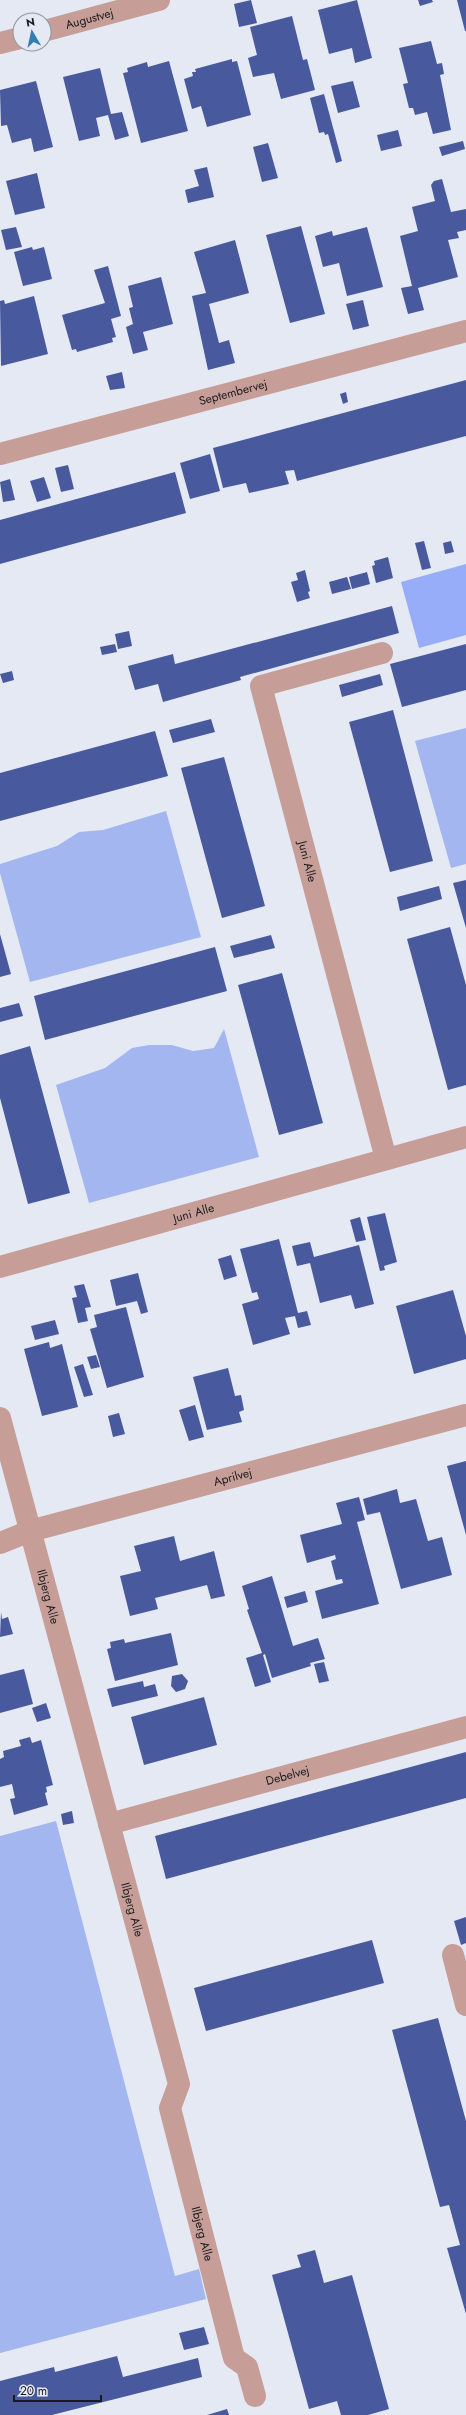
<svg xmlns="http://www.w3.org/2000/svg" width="466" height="2415" font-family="Jost,sans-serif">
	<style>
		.green { fill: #a4b6f0 }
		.forest { fill: #97adf9 }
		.building { fill: #48599d }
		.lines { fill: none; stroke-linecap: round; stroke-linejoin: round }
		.minor { stroke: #c69d97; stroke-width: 22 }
		.labels { text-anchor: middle; stroke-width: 4; stroke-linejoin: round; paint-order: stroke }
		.street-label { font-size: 12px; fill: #191a1e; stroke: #e5e9f4 }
	</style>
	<rect width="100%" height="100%" fill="#e5e9f4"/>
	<path class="green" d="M 466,728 L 466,864 L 451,868 L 415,741 Z
		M 166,811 L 201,937 L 30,982 L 0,873 L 0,864 L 57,846 L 79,832 L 103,830 Z
		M 224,1029 L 259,1157 L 89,1203 L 56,1085 L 105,1068 L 132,1048 L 149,1045 L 172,1045 L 193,1051 L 214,1048 Z
		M 56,1821 L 175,2276 L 199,2269 L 206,2299 L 0,2353 L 0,1836 Z"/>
	<path class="forest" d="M 466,564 L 466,635 L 419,648 L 401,582 Z"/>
	<path class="building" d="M 251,0 L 257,23 L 239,27 L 234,4 Z
		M 357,0 L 372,58 L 355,63 L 352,48 L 329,54 L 318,10 Z
		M 418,0 L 432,0 L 433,2 L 420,6 Z
		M 457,0 L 466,0 L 466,31 L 465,31 Z
		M 292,16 L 303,60 L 307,59 L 315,90 L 281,99 L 274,73 L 253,77 L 248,58 L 257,55 L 250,27 Z
		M 431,41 L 437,64 L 442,63 L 444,74 L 440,75 L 451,130 L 433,134 L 427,112 L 415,115 L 413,108 L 409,108 L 403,84 L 408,83 L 399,48 Z
		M 232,59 L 232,62 L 237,61 L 251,115 L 207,127 L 201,106 L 192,109 L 184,79 L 193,76 L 192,72 L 196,72 L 195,69 Z
		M 169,61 L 188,131 L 141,143 L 123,73 L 128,72 L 127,68 L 147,62 L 148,67 Z
		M 100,68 L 111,114 L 122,112 L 129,136 L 115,140 L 108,115 L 96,118 L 100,136 L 79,141 L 63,77 Z
		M 36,81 L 53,147 L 34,152 L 31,138 L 12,143 L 7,125 L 1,126 L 0,90 Z
		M 353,81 L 360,107 L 338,113 L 331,86 Z
		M 324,94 L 342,161 L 336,163 L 328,134 L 325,135 L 324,132 L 319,133 L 310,98 Z
		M 398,130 L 402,146 L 381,151 L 377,135 Z
		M 463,141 L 465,149 L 442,156 L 439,147 Z
		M 268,143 L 278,178 L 262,182 L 253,147 Z
		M 207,167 L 214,197 L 188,203 L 185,190 L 199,186 L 194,170 Z
		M 37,173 L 45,208 L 15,215 L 6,181 Z
		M 442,179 L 451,212 L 466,209 L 466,230 L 457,232 L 459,238 L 448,240 L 458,277 L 418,288 L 424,310 L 408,314 L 401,288 L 412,286 L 400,236 L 418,231 L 412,207 L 435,201 L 431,185 L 434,181 Z
		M 301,226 L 325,314 L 290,323 L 266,235 Z
		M 16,227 L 22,247 L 6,250 L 1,230 Z
		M 367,227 L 383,287 L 347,296 L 339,263 L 323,267 L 315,236 L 332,231 L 333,236 Z
		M 235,240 L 249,293 L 209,304 L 219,343 L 229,340 L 235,363 L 208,370 L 192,296 L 206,293 L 194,252 Z
		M 32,247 L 33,250 L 44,247 L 52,279 L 23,286 L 14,252 Z
		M 108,266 L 121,316 L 111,319 L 116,337 L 112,338 L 113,342 L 77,352 L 76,349 L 72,350 L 62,315 L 105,303 L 94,270 Z
		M 161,277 L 173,324 L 143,332 L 148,350 L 133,354 L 126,327 L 133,324 L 129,308 L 133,307 L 128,286 Z
		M 34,296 L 48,354 L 1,366 L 0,301 L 4,300 L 5,304 Z
		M 363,300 L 369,326 L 353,330 L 346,304 Z
		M 122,372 L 125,388 L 110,390 L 106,376 Z
		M 466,380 L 466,436 L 297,481 L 294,470 L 285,471 L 289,484 L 249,493 L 246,483 L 223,488 L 213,448 Z
		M 346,392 L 348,402 L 343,404 L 340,394 Z
		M 210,454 L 220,491 L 190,499 L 180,463 Z
		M 68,465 L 74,489 L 61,492 L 55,468 Z
		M 175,472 L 186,513 L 0,564 L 0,520 Z
		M 44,477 L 51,498 L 37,502 L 30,481 Z
		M 10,479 L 15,500 L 3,502 L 0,482 Z
		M 424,541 L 431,568 L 422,570 L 415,543 Z
		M 451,541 L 454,552 L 445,554 L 443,543 Z
		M 388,557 L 393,578 L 376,583 L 372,566 L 375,565 L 374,561 Z
		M 305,570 L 310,591 L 308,592 L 310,598 L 297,602 L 291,582 L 298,580 L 296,573 Z
		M 367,572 L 370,584 L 352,589 L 349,577 Z
		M 347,577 L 351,589 L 332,594 L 329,582 Z
		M 392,606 L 399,633 L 240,677 L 241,680 L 163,702 L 158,684 L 135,690 L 128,666 L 173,654 L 175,664 Z
		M 129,631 L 132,646 L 118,649 L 115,634 Z
		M 115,644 L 117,652 L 102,655 L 100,647 Z
		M 466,644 L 466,690 L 402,707 L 390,664 Z
		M 12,671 L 14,680 L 3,683 L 0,674 Z
		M 380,674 L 383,685 L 342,697 L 339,685 Z
		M 393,710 L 433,861 L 390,872 L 349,722 Z
		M 211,719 L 215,732 L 173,743 L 169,730 Z
		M 155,731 L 168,776 L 0,821 L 0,773 Z
		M 224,757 L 265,906 L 222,918 L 181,768 Z
		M 466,880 L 466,928 L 453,883 Z
		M 439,886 L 442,899 L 400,911 L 397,897 Z
		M 450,927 L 466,985 L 466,1085 L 448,1090 L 407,939 Z
		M 0,934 L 11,974 L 0,977 Z
		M 271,935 L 275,948 L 234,958 L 230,946 Z
		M 215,947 L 227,991 L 45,1040 L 34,996 Z
		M 282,973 L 323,1123 L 279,1135 L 238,985 Z
		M 19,1003 L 23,1016 L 0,1022 L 0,1008 Z
		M 30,1046 L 70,1193 L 28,1204 L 0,1098 L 0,1055 Z
		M 385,1213 L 397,1262 L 384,1266 L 385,1270 L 380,1271 L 367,1217 Z
		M 360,1217 L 366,1240 L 356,1242 L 350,1220 Z
		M 279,1239 L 298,1313 L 307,1311 L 311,1325 L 298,1328 L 295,1316 L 285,1318 L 290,1334 L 253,1345 L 242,1304 L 259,1299 L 257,1292 L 252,1293 L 240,1249 Z
		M 310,1242 L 314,1257 L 359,1245 L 374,1304 L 355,1309 L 351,1295 L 320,1303 L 310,1263 L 297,1266 L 292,1246 Z
		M 231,1255 L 237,1276 L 224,1280 L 218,1259 Z
		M 138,1273 L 148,1312 L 141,1314 L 137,1301 L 116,1306 L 110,1280 Z
		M 84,1284 L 91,1307 L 85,1308 L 88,1321 L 78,1323 L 72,1298 L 77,1297 L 74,1286 Z
		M 453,1290 L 466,1336 L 466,1359 L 414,1374 L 396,1306 Z
		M 126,1307 L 144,1377 L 107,1388 L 90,1329 L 97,1327 L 94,1315 Z
		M 55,1320 L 59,1334 L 35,1340 L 31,1326 Z
		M 49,1342 L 50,1348 L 62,1344 L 78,1407 L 42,1416 L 24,1349 Z
		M 96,1355 L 100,1367 L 91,1369 L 87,1357 Z
		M 83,1364 L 93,1395 L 84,1397 L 74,1367 Z
		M 228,1368 L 235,1396 L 241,1395 L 244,1410 L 239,1412 L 242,1422 L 207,1430 L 193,1377 Z
		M 195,1405 L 204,1437 L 189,1441 L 179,1410 Z
		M 119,1413 L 125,1434 L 113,1437 L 108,1416 Z
		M 466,1461 L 466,1535 L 447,1466 Z
		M 397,1489 L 400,1503 L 416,1499 L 428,1541 L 442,1537 L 452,1575 L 401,1589 L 380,1512 L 367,1515 L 363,1499 Z
		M 359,1497 L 365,1520 L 357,1522 L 379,1604 L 322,1619 L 315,1591 L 343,1583 L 342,1579 L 336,1580 L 331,1561 L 336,1559 L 335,1555 L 307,1563 L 300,1535 L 342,1524 L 336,1503 Z
		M 174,1536 L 180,1561 L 214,1551 L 225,1596 L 211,1599 L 207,1585 L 155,1598 L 158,1609 L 130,1616 L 120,1576 L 141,1571 L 134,1546 Z
		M 272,1576 L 293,1646 L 318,1638 L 325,1659 L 310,1663 L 311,1666 L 272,1678 L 265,1654 L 263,1655 L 271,1682 L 255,1687 L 246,1658 L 262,1653 L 247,1610 L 249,1609 L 242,1586 Z
		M 305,1591 L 308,1602 L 287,1608 L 284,1597 Z
		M 1,1612 L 2,1619 L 8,1617 L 13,1634 L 0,1637 Z
		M 171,1633 L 178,1665 L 115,1681 L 107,1649 L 111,1648 L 110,1642 L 124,1639 L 125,1643 Z
		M 324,1662 L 329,1681 L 319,1683 L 314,1664 Z
		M 24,1669 L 33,1704 L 0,1713 L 0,1675 Z
		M 182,1674 L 188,1681 L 185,1689 L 176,1692 L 171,1686 L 172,1676 Z
		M 143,1681 L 144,1687 L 155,1684 L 158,1696 L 112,1707 L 107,1689 Z
		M 204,1697 L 217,1745 L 144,1765 L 131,1717 Z
		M 46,1703 L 51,1718 L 37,1722 L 32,1708 Z
		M 30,1737 L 32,1743 L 41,1740 L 53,1785 L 46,1787 L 47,1792 L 45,1793 L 48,1805 L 14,1815 L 10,1799 L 15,1798 L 12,1784 L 0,1787 L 0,1759 L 4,1757 L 3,1751 L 21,1746 L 19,1740 Z
		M 466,1752 L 466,1798 L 166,1879 L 155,1836 Z
		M 72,1811 L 74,1823 L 63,1825 L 61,1814 Z
		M 466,1917 L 466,1943 L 461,1945 L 454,1921 Z
		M 372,1940 L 384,1983 L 206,2031 L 194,1988 Z
		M 438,2018 L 466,2121 L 466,2314 L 447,2248 L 460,2245 L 449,2205 L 440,2207 L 392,2030 Z
		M 315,2250 L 324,2283 L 352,2275 L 389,2409 L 368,2415 L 341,2415 L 337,2401 L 309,2409 L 272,2275 L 301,2267 L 297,2255 Z
		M 204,2327 L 209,2344 L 184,2350 L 179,2333 Z
		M 117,2356 L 123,2377 L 198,2358 L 202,2377 L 52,2415 L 0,2415 L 0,2381 L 54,2367 L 55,2372 Z
		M 227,2409 L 229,2415 L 207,2415 Z"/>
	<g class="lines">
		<g class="minor">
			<path id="s1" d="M 44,31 L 159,0"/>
			<path d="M 0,43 L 20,38"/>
			<path id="s2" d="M 0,454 L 466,331"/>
			<path id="s3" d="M 382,653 L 261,686 L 386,1159"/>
			<path id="s4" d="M 0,1267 L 466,1137"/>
			<path id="s5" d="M 0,1418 L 179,2084 L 170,2108 L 234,2358 L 247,2367 L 255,2396"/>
			<path id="s6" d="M 0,1543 L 30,1531 L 466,1415"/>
			<path id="s7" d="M 109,1824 L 466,1727"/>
			<path d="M 453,1955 L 466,2005"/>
		</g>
	</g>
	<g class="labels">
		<g class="street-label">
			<text dy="4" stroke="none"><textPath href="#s1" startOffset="47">Augustvej</textPath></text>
			<text dy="4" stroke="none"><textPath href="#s2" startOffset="241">Septembervej</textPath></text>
			<text dy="4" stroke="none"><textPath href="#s3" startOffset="307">Juni Alle</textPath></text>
			<text dy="4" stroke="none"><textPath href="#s4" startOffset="201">Juni Alle</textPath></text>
			<text dy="4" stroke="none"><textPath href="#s6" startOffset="242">Aprilvej</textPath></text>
			<text dy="4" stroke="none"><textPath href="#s5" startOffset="185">Ilbjerg Alle</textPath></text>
			<text dy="4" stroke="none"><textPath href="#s7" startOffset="185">Debelvej</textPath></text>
			<text dy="4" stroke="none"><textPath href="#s5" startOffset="509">Ilbjerg Alle</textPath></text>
			<text dy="4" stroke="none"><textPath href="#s5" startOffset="845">Ilbjerg Alle</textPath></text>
		</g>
	</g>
	<g transform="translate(32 32) rotate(351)"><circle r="19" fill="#e5e9f4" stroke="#93969e"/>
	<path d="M0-3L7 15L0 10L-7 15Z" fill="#337eb1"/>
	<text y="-6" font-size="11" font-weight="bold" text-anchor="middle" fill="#191a1e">N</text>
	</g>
	<path d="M14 2395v6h87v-6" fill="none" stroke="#191a1e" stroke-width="2"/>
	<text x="20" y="2395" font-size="12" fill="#191a1e" stroke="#e5e9f4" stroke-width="3" paint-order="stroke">20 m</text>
</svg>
